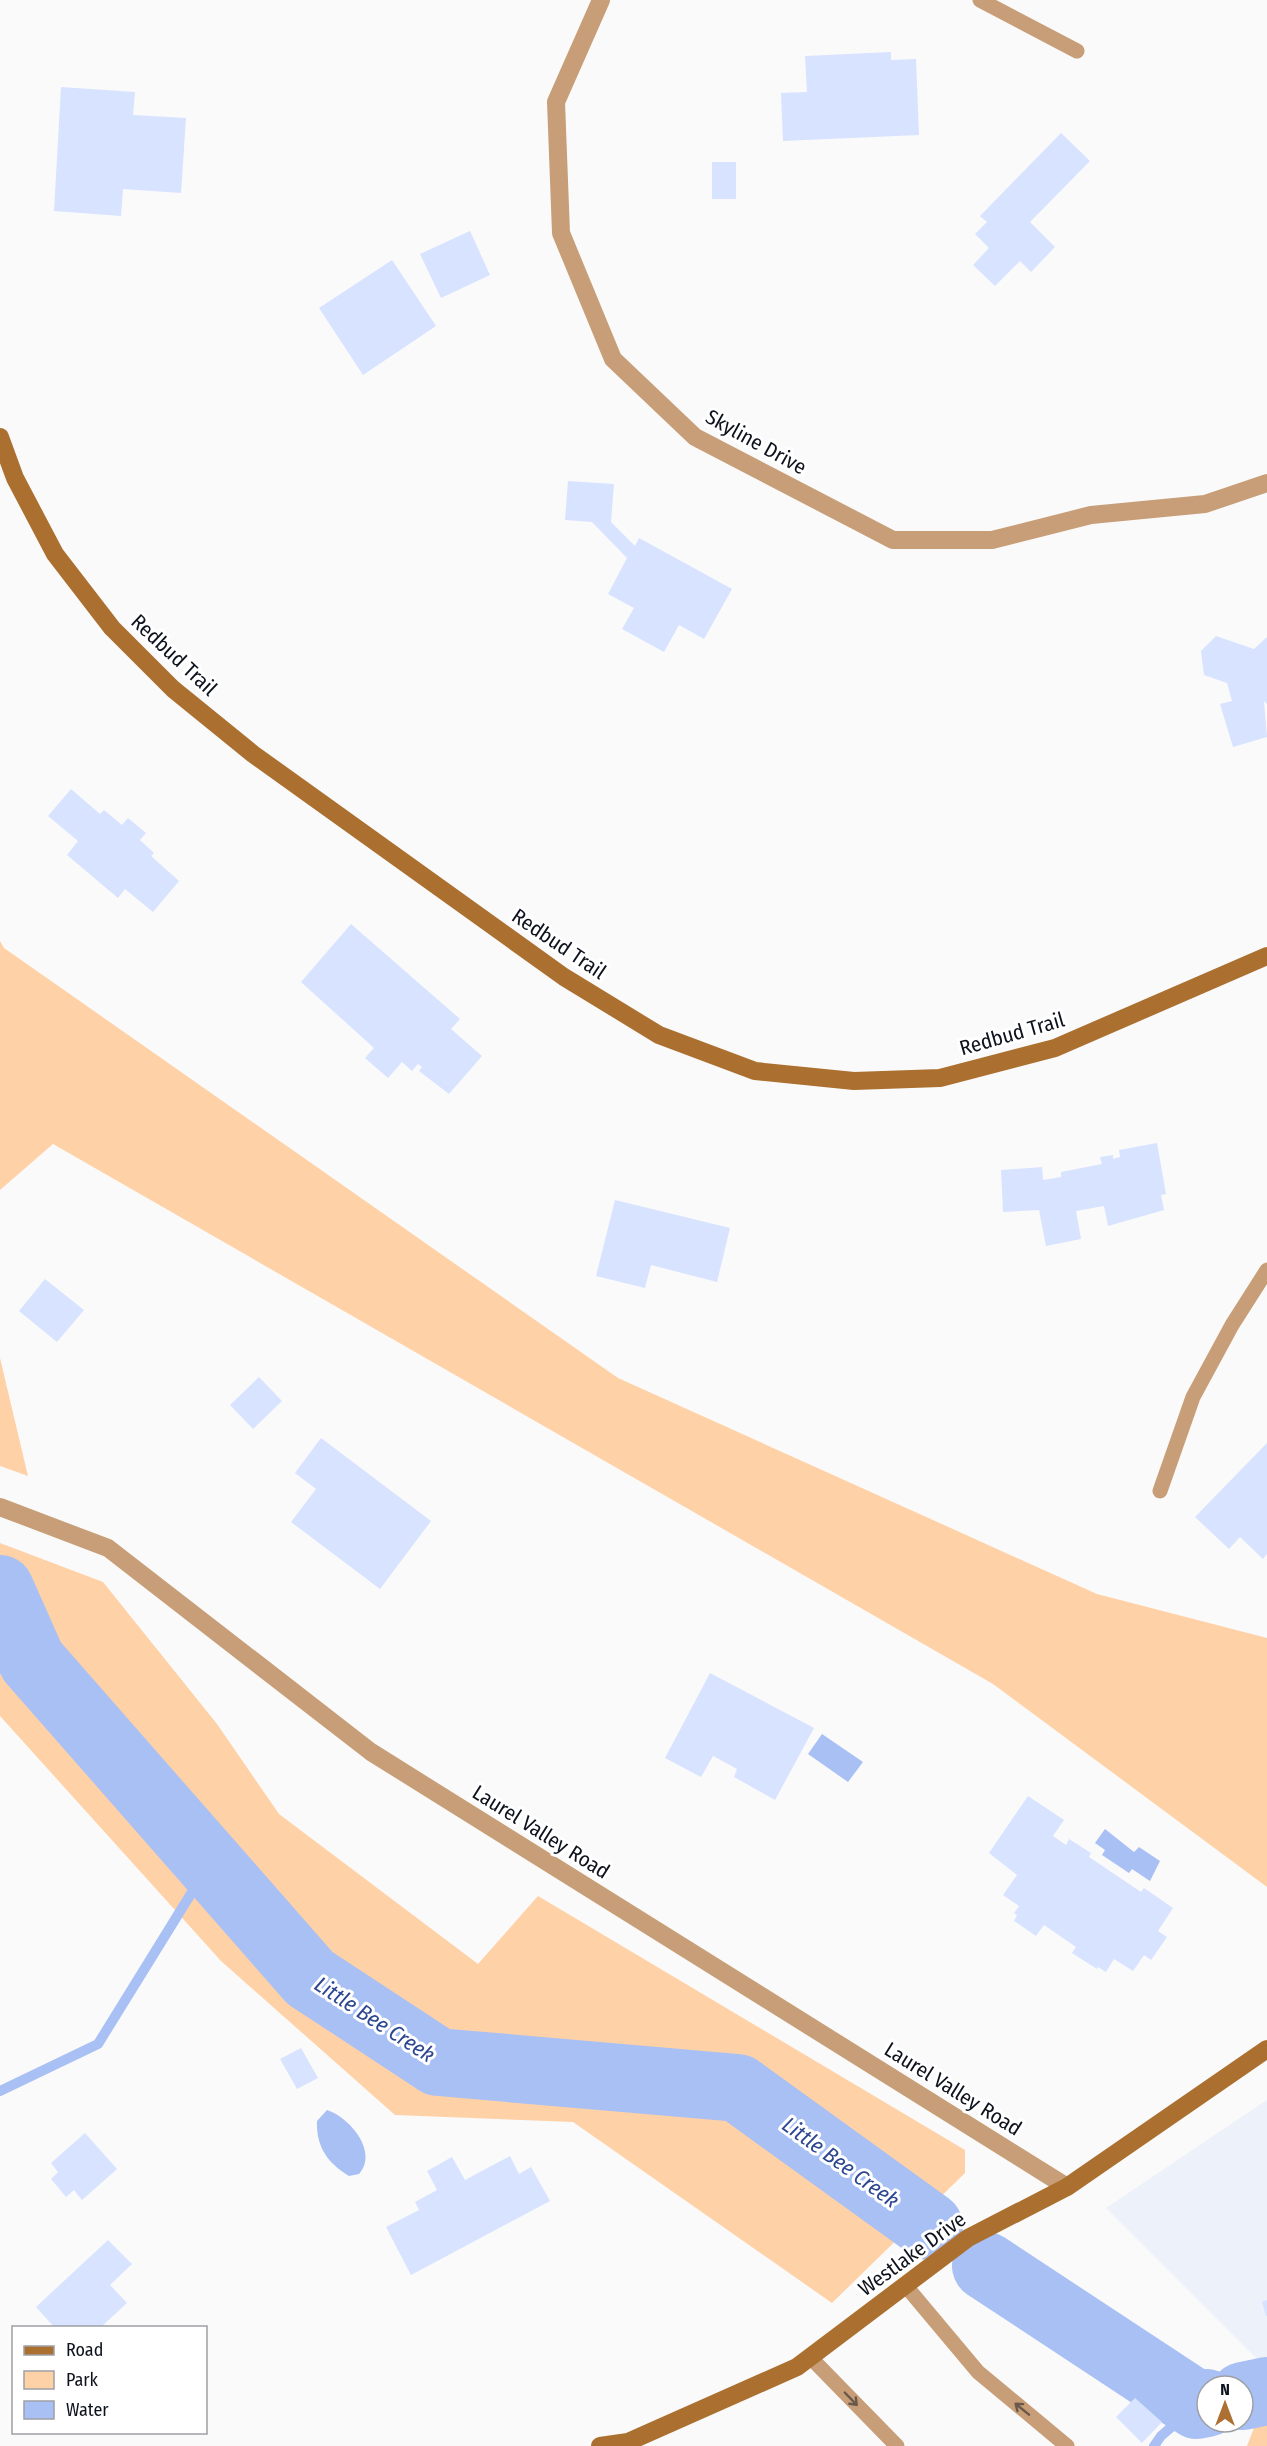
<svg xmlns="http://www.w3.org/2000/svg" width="1267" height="2446" font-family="'Fira Sans Condensed',sans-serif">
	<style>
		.built { fill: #edf1f9 }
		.green { fill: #ffd1a7 }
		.water { fill: #a9c0f5 }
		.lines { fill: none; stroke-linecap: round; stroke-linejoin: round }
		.stream { stroke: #a9c0f5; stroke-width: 10 }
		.river { stroke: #a9c0f5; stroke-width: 68 }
		.building { fill: #d7e3ff }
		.lane { stroke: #c79e77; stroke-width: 15 }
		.street { stroke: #c79e77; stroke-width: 18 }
		.secondary { stroke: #ab7030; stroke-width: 18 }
		.oneway { stroke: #6a584a }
		.labels { text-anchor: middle; stroke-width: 6; stroke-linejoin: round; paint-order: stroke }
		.street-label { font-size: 21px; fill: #0d121d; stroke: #fff }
		.water-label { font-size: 22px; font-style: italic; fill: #2c4692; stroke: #fff }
	</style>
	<rect width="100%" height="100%" fill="#fafafa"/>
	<path class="built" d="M 1267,2100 L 1267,2369 L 1106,2208 Z"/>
	<path class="green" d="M 0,941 L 4,948 L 618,1378 L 1097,1594 L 1267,1638 L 1267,1887 L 993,1684 L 53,1144 L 0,1190 Z
		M 0,1358 L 28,1476 L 0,1466 Z
		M 0,1543 L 103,1582 L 217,1724 L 279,1814 L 478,1964 L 538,1896 L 965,2150 L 965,2173 L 832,2303 L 573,2122 L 395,2115 L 221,1961 L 0,1716 Z
		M 1267,2394 L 1267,2446 L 1247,2446 Z"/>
	<path class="water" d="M 822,1734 L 863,1762 L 848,1782 L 808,1754 Z
		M 1105,1829 L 1134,1852 L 1139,1847 L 1160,1861 L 1150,1881 L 1132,1869 L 1129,1873 L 1102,1855 L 1105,1850 L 1095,1843 Z
		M 327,2110 C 349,2117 379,2151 359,2174 L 349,2176 C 327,2163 316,2146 317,2121 Z"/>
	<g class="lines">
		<path class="stream" d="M 0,2091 L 98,2044 L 210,1863
			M 1154,2446 L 1161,2436 L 1197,2405"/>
		<path class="river" d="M 0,1589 L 32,1661 L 310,1978 L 438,2062 L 738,2088 L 929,2226
			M 986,2266 L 1197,2405 L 1207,2403
			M 1243,2396 L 1267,2391"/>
	</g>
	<path class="building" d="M 891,52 L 891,60 L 916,59 L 919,135 L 783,141 L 781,93 L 807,92 L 805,56 Z
		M 61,87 L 135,92 L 133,115 L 186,118 L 181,193 L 123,189 L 121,216 L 54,211 Z
		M 1061,133 L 1090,161 L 1030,222 L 1055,247 L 1031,272 L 1020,261 L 995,286 L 973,265 L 989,248 L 975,234 L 987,222 L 980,216 Z
		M 712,162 L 736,162 L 736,199 L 712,199 Z
		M 470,231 L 490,275 L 441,298 L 420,254 Z
		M 392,260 L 436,326 L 363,375 L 319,308 Z
		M 568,481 L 614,484 L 611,522 L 635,546 L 639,538 L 732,589 L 704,639 L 679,625 L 664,652 L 622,629 L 634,608 L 608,594 L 627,558 L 592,522 L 565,520 Z
		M 1216,636 L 1254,649 L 1267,637 L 1267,704 L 1264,701 L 1267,737 L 1233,747 L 1220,704 L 1232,701 L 1227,683 L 1204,675 L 1201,651 Z
		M 71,789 L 100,814 L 104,810 L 122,825 L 128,818 L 146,833 L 140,840 L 154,853 L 151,856 L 179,881 L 153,912 L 125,889 L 118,898 L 67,855 L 78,841 L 48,816 Z
		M 351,924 L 460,1019 L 451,1029 L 482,1056 L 449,1094 L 419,1071 L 422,1067 L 418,1064 L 412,1071 L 402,1062 L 388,1078 L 365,1058 L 374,1048 L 301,982 Z
		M 1157,1143 L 1166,1194 L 1161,1195 L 1164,1210 L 1108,1226 L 1104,1206 L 1076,1211 L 1081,1239 L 1046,1246 L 1039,1210 L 1003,1212 L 1001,1170 L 1042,1167 L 1043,1180 L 1061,1177 L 1061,1172 L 1102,1164 L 1100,1157 L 1113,1155 L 1113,1159 L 1120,1157 L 1119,1150 Z
		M 615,1200 L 730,1228 L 717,1282 L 651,1265 L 645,1288 L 596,1276 Z
		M 45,1279 L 84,1310 L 57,1342 L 19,1311 Z
		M 259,1377 L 282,1401 L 253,1429 L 230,1405 Z
		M 321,1438 L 431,1521 L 380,1589 L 291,1522 L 316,1489 L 295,1473 Z
		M 1267,1443 L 1267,1554 L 1263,1559 L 1240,1537 L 1229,1549 L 1195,1517 Z
		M 710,1673 L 814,1728 L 775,1800 L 734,1777 L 737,1769 L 713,1756 L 701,1777 L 665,1758 Z
		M 1028,1796 L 1064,1820 L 1053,1836 L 1066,1845 L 1069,1839 L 1091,1853 L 1089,1857 L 1141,1892 L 1144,1888 L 1173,1908 L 1158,1931 L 1167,1937 L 1151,1960 L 1144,1955 L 1133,1971 L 1114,1959 L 1106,1972 L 1098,1967 L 1097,1969 L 1072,1953 L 1076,1947 L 1044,1925 L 1036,1936 L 1014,1921 L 1017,1915 L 1014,1913 L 1019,1906 L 1003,1895 L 1017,1875 L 989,1853 Z
		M 301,2048 L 318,2078 L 297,2089 L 280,2059 Z
		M 85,2133 L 117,2169 L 82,2200 L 74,2190 L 66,2197 L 51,2179 L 58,2172 L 51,2163 Z
		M 510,2156 L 519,2174 L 531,2167 L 550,2201 L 411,2275 L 386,2227 L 419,2210 L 415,2202 L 437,2190 L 427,2171 L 452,2157 L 465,2180 Z
		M 108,2240 L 132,2264 L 110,2285 L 127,2303 L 100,2328 L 55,2328 L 36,2307 Z
		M 1267,2300 L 1267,2316 L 1266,2316 L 1262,2302 Z
		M 1135,2398 L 1162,2422 L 1142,2443 L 1116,2417 Z"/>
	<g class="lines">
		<path class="lane" d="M 980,0 L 1077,51
			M 1160,1491 L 1193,1397 L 1232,1325 L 1267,1270
			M 905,2285 L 978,2372 L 1067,2446
			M 810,2357 L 897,2446"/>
		<path class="street" d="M 601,0 L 556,102 L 561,233 L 613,359 L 695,437 L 893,540 L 992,540 L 1091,515 L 1205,504 L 1267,483
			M 0,1507 L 108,1548 L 371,1752 L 1067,2187"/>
		<path class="secondary" d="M 0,437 L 15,478 L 55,554 L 112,628 L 173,689 L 253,754 L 564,977 L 659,1035 L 755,1071 L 854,1081 L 940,1078 L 1055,1048 L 1267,956
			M 600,2446 L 628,2442 L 797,2367 L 968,2238 L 1067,2187 L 1267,2049"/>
	</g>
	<defs><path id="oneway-shaft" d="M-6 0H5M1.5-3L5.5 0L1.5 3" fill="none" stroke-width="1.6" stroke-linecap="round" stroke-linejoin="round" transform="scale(1.5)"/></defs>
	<g class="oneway">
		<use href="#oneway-shaft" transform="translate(851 2399) rotate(46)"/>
		<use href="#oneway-shaft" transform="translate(1022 2409) rotate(-141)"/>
	</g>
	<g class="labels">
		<g class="street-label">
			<text transform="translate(756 442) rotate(29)" y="7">Skyline Drive</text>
			<text transform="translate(174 655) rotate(43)" y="7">Redbud Trail</text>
			<text transform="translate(559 944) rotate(34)" y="7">Redbud Trail</text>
			<text transform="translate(1012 1034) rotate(-16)" y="7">Redbud Trail</text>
			<text transform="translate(541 1832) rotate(32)" y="7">Laurel Valley Road</text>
			<text transform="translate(953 2089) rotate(32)" y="7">Laurel Valley Road</text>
			<text transform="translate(912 2254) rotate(-36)" y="7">Westlake Drive</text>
		</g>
		<g class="water-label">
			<text transform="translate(375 2019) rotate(33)" y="8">Little Bee Creek</text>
			<text transform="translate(841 2162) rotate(36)" y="8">Little Bee Creek</text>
		</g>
	</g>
	<rect x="12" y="2326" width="195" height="108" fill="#ffffff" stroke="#9ea0a5" stroke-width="1.5"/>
	<rect x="24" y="2346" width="30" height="9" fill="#ab7030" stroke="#9ea0a5" stroke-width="1.5"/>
	<text x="66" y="2356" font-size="18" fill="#0d121d">Road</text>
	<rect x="24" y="2371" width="30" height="18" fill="#ffd1a7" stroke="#9ea0a5" stroke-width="1.5"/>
	<text x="66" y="2386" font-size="18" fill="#0d121d">Park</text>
	<rect x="24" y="2401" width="30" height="18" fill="#a9c0f5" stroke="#9ea0a5" stroke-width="1.5"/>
	<text x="66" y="2416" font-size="18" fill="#0d121d">Water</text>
	<g transform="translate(1225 2404)"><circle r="28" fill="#ffffff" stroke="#9ea0a5" stroke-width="1.5"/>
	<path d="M0-4.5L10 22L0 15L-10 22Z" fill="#ac7132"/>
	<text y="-9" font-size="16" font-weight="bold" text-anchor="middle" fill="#0d121d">N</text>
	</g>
</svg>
